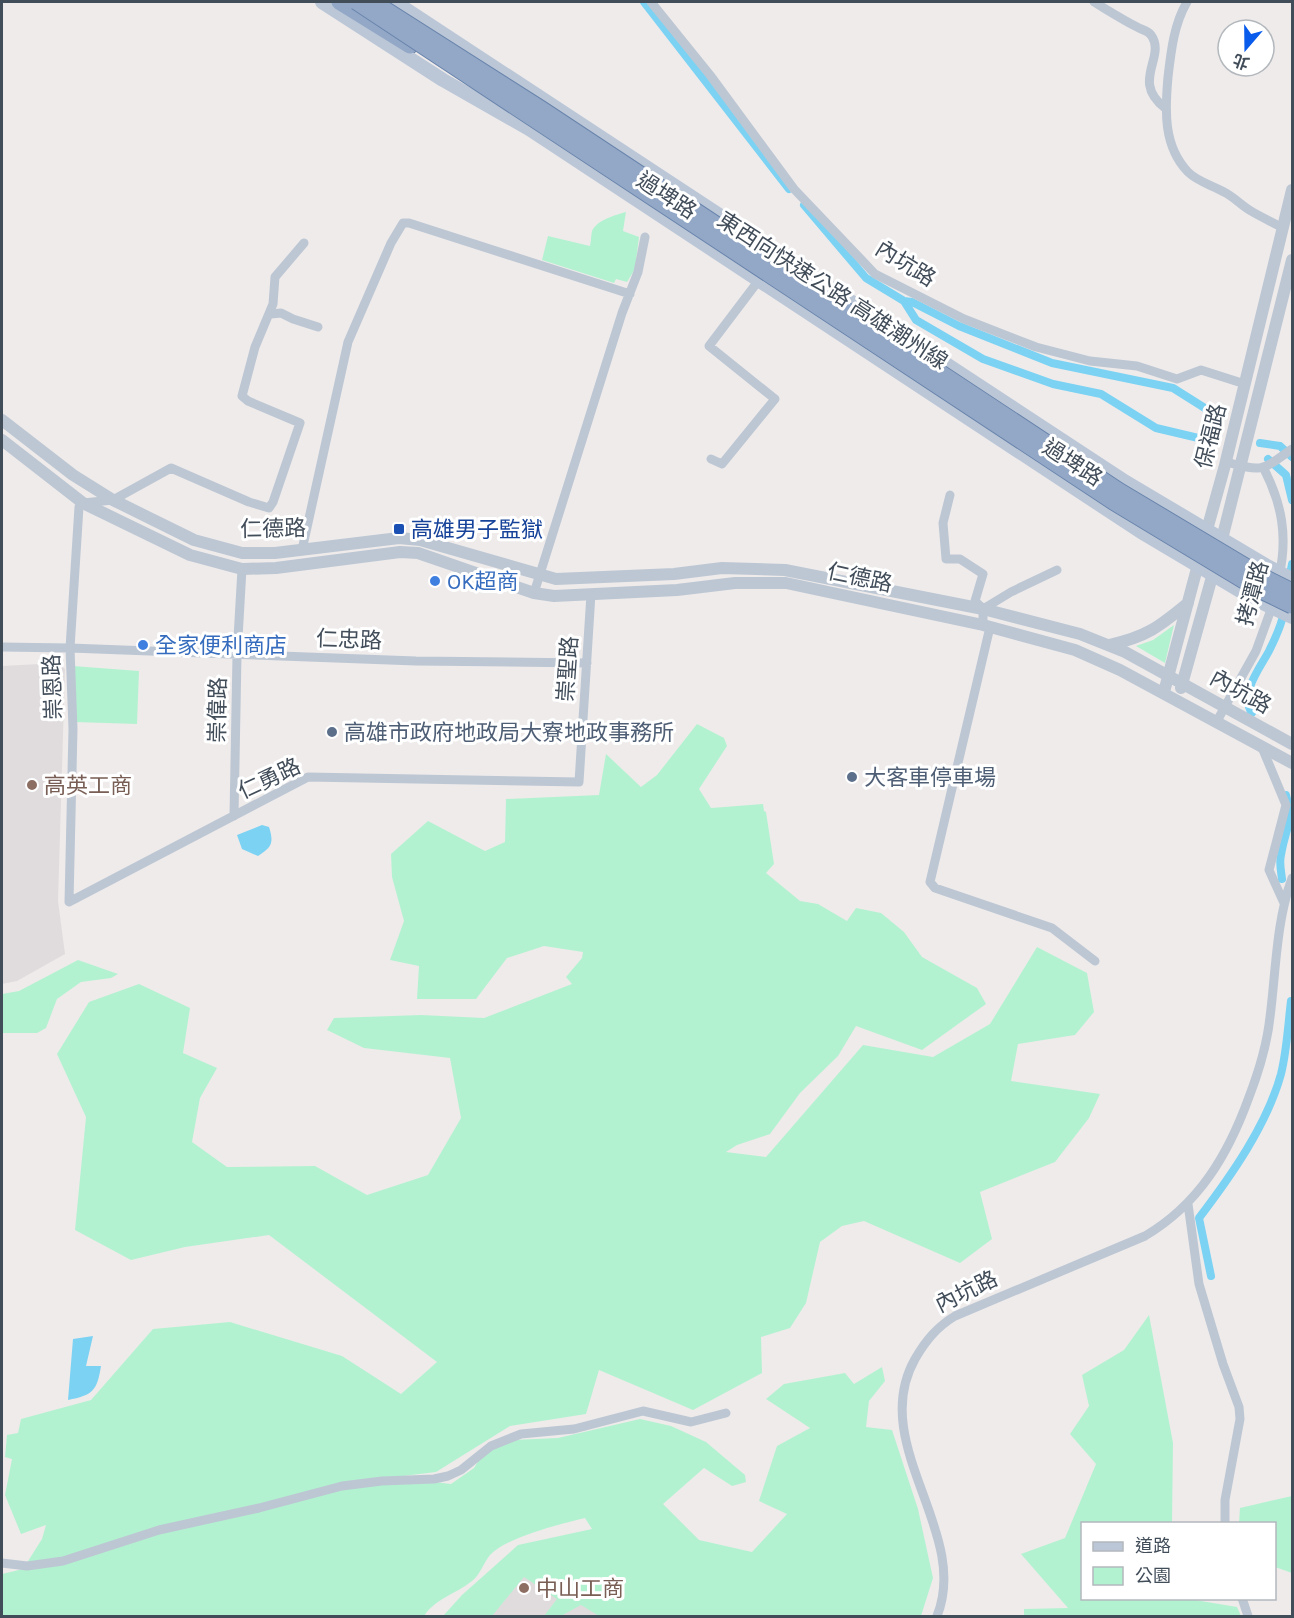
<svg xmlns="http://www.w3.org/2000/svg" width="1294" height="1618" font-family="Karla,'Noto Sans TC',sans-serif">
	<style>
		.education { fill: #e0dcdd }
		.green { fill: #b3f2d0 }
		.water { fill: #7cd2f3 }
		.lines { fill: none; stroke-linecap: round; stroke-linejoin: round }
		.canal { stroke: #7cd2f3; stroke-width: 8 }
		.trunk-casing { stroke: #6984ac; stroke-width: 17 }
		.minor { stroke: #bdc7d3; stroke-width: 9 }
		.tertiary { stroke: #bdc7d3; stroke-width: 12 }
		.secondary { stroke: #bbc7d7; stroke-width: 14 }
		.trunk { stroke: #93a8c7; stroke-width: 15 }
		.trunk-bridge-casing { stroke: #6984ac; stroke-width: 17; stroke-linecap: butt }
		.trunk-bridge { stroke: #93a8c7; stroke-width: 15 }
		.transit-dot { fill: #1a4fb4; stroke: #fff; stroke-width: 2 }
		.shop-dot { fill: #3f7fe0; stroke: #fff; stroke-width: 2 }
		.service-dot { fill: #5c6f8a; stroke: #fff; stroke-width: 2 }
		.education-dot { fill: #8d6e63; stroke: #fff; stroke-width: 2 }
		.labels { text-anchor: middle; stroke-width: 6; stroke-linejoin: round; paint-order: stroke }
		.street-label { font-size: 22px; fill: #424d5a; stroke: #fff }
		.transit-label { font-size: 22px; fill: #164399; stroke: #fff; text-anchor: start }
		.shop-label { font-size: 22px; fill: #366cbe; stroke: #fff; text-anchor: start }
		.service-label { font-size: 22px; fill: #4e5e75; stroke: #fff; text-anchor: start }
		.education-label { font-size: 22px; fill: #785e54; stroke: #fff; text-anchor: start }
	</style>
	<rect width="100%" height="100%" fill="#efebeb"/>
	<path class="education" d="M 58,663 L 65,669 L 58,901 L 65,954 L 17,981 L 2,984 L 2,666 Z
		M 521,1552 L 612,1616 L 461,1616 Z"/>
	<path class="green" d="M 626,212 L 623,231 L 639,237 L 635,269 L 627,282 L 616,279 L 614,283 L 542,260 L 548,236 L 590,246 C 591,242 591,235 592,231 C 597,220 615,215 626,212 Z
		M 1174,625 L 1165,663 L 1136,646 L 1153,640 Z
		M 73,666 L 139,671 L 137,724 L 74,722 Z
		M 697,724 L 724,738 L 727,746 L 699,789 L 711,808 L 763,804 L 764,811 L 766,812 L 774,864 L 766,873 L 800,901 L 818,904 L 847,921 L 856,908 L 881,913 L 904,932 L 922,957 L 977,988 L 986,1004 L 922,1050 L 856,1026 L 838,1056 L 800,1093 L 770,1134 L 737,1145 L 726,1152 L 766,1157 L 863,1045 L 933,1057 L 990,1024 L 1037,947 L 1087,973 L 1094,1012 L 1075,1035 L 1018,1044 L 1011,1081 L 1100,1094 L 1089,1118 L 1055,1162 L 980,1192 L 992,1239 L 960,1263 L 864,1221 L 842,1226 L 820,1242 L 806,1303 L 790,1328 L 761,1337 L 762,1373 L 693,1410 L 599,1370 L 586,1414 L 510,1426 L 436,1472 L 395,1477 L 451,1484 L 474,1468 L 487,1447 L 513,1440 L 558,1438 L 640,1419 L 671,1426 L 706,1442 L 745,1475 L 746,1482 L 732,1486 L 704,1468 L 663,1504 L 699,1540 L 752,1552 L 787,1514 L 759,1501 L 777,1446 L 810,1428 L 766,1399 L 784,1384 L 845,1373 L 854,1384 L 882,1367 L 885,1381 L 869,1401 L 866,1427 L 892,1430 L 918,1509 L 933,1578 L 921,1616 L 599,1616 L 581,1605 L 561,1616 L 544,1616 L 557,1599 L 524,1577 L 492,1616 L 443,1616 L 462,1595 L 518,1545 L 592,1529 L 585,1518 C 561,1524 507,1537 490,1555 C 484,1562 480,1575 472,1581 C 456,1594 436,1598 424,1616 L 2,1616 L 2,1574 L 23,1569 L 42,1539 L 46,1525 L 21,1534 L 5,1495 L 12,1459 L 5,1457 L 7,1435 L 18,1433 L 21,1419 L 91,1400 L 153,1329 L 230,1322 L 342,1356 L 401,1394 L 437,1362 L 269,1235 L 185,1247 L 131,1260 L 75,1230 L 86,1117 L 57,1054 L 89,1002 L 139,984 L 190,1008 L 183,1053 L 217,1068 L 200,1098 L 192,1142 L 227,1167 L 315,1166 L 367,1195 L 428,1175 L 461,1118 L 450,1058 L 364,1048 L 327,1030 L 334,1018 L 421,1015 L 484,1018 L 572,984 L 566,977 L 582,958 L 583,952 L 544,946 L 507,958 L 476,999 L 417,999 L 419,966 L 390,960 L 404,921 L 392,877 L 391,854 L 428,821 L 485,851 L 505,842 L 506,799 L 599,795 L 606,754 L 641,787 L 657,775 Z
		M 78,960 L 118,974 L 111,978 L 81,982 L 57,999 L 46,1028 L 37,1033 L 2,1033 L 2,994 L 19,991 Z
		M 1149,1315 L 1173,1443 L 1172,1523 L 1082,1524 L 1082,1598 L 1189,1599 L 1237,1607 L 1241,1616 L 1024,1616 L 1024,1609 L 1068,1608 L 1021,1554 L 1065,1538 L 1096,1464 L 1070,1434 L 1089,1406 L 1082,1375 L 1124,1350 Z
		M 1292,1496 L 1292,1573 L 1275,1567 L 1274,1524 L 1239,1523 L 1240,1508 Z"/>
	<path class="water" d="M 262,825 L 269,827 C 274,843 272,847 258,856 L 242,849 L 237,835 Z
		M 93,1336 L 86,1366 L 101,1366 C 97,1391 93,1395 68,1400 L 73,1339 Z"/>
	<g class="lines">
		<path class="canal" d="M 644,2 L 789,189
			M 804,205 L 866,278 L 904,301 L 912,302 L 959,326 L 1052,363 L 1173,388 L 1219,417
			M 904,301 L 916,320 L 983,359 L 1053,384 L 1101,394 L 1156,428 L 1211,441
			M 1260,443 L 1280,446 L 1292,457
			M 1268,459 L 1286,475 L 1292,500
			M 1289,580 L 1292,564
			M 1252,713 C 1239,694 1260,668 1269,651 C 1275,639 1282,625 1284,611
			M 1282,879 C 1281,871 1279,862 1281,855 C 1285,829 1294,823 1286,795
			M 1211,1276 L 1199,1218 C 1231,1176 1267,1125 1281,1074 C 1287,1050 1288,1025 1291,1001"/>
		<g class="trunk-casing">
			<path id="trunk" d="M 339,2 L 410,46"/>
		</g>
		<path class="minor" d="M 651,2 L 710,75 L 794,189 L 875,274 L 964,319 L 1036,347 L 1090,361 L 1137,366 L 1177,379 L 1201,370 L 1245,384
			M 1094,2 C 1109,11 1123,20 1139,28 C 1143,30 1148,31 1151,35 C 1167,57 1130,81 1165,108
			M 1187,2 C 1174,24 1171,51 1168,77 C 1165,110 1163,146 1188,172 C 1198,182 1212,185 1224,192 C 1234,197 1241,205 1251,211 C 1261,217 1272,222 1283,228
			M 304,243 L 275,277 L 273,304 L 255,347 L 242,396 L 248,401 L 300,423 L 273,502 L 269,508 L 249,502 L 171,468 L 113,500 L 83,503 L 79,507 L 70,648 L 73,729 L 69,902 L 308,777 L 579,782 L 591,594
			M 271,314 L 281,313 L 293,319 L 318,327
			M 711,459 L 722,464 L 775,399 L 709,346 L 759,280
			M 1226,462 C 1264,472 1261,471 1292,449
			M 1264,469 C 1282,504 1288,537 1279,576
			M 950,495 L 943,523 L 946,559 L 960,559 L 983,574 L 975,601 L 983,609
			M 302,550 L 348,342 L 391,243 L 403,223 L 409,223 L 630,294
			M 534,593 L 622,313 L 638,272 L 645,237
			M 983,625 L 983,609 L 1011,592 L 1057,570
			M 990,627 L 930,882 L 935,888 L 1052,928 L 1095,961
			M 2,647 L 70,648 L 416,661 L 587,663
			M 1217,721 L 1256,651 L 1273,604
			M 1261,745 L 1286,805 L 1269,870 L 1284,903
			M 234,816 L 237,655 L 242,569
			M 1188,1204 L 1199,1284 L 1223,1364 L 1239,1407 L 1240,1419 L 1225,1500 L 1225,1524
			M 2,1563 L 27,1566 L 63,1561 L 159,1530 L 259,1508 L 342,1486 L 382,1481 L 434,1479 L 448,1476 L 461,1470 L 491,1446 L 521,1434 L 574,1429 L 643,1411 L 691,1422 L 726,1413
			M 1242,1598 L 1248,1616
			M 937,1616 C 971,1532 867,1444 915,1359 C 926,1340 937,1327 955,1316 L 1145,1236 C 1199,1204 1228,1155 1249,1097 C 1259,1071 1267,1045 1270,1017 C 1276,971 1276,922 1292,878"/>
		<path class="tertiary" d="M 2,420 L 73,475 L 113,500 L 194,540 L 242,553 L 275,553 L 399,538 L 420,540 L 556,579 L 674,574 L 722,568 L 785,570 L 983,609 L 1080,634 L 1125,652 L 1292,744
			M 2,440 L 83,503 L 190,555 L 242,569 L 276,568 L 400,552 L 418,553 L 534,593 L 554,596 L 677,590 L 735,583 L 786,583 L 983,625 L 1075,650 L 1120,670 L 1292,763
			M 1205,537 L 1225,465 L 1292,190
			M 1220,547 L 1292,260
			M 1109,645 C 1146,637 1159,627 1188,603
			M 1181,688 L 1215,566
			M 1164,692 L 1200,557"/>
		<path class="secondary" d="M 322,2 L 443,80 L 529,129 L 1141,532 L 1252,598 L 1292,617
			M 395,2 L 1126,482 L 1269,567 L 1292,579"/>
		<use href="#trunk" class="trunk"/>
		<g class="trunk-bridge-casing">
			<path id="trunk-bridge" d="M 356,2 L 1113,502 L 1257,589 L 1292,606
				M 374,2 L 542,109 L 1120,491 L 1264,577 L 1292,591"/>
		</g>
		<use href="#trunk-bridge" class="trunk-bridge"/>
	</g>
	<rect class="transit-dot" x="393" y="523" width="12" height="12" rx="3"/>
	<g class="shop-dot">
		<circle cx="435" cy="581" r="6"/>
		<circle cx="143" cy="645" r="6"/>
	</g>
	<g class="service-dot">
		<circle cx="332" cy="732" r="6"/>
		<circle cx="852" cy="777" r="6"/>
	</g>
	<g class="education-dot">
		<circle cx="32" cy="785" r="6"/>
		<circle cx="524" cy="1588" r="6"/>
	</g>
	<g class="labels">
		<g class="street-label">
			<text transform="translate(667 195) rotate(33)" y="8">過埤路</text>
			<text transform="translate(906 263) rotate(32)" y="8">內坑路</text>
			<text transform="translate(833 290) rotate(33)" y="8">東西向快速公路 高雄潮州線</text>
			<text transform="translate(1210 436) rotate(-76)" y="8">保福路</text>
			<text transform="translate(1073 462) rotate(33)" y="8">過埤路</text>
			<text transform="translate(273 528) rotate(-1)" y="8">仁德路</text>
			<text transform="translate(860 577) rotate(12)" y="8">仁德路</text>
			<text transform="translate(1252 593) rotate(-75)" y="8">拷潭路</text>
			<text transform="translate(349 639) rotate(2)" y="8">仁忠路</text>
			<text transform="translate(567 669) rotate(-86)" y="8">崇聖路</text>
			<text transform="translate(52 687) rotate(-92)" y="8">崇恩路</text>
			<text transform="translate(1241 691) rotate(29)" y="8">內坑路</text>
			<text transform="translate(217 710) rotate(-89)" y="8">崇偉路</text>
			<text transform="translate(269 778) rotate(-25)" y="8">仁勇路</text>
			<text transform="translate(966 1291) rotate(-26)" y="8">內坑路</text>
		</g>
		<g class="transit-label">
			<text x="411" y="537">高雄男子監獄</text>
		</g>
		<g class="shop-label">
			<text x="447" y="589">OK超商</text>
			<text x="155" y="653">全家便利商店</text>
		</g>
		<g class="service-label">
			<text x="344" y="740">高雄市政府地政局大寮地政事務所</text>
			<text x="864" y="785">大客車停車場</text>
		</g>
		<g class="education-label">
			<text x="44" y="793">高英工商</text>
			<text x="536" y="1596">中山工商</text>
		</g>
	</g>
	<rect width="1294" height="1618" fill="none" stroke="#424d5a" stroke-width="6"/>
	<rect x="1081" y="1522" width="195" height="78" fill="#ffffff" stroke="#b3b8bd" stroke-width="1.5"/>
	<rect x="1093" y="1542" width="30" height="9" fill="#bbc7d7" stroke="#b3b8bd" stroke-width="1.5"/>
	<text x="1135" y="1552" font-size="18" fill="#424d5a">道路</text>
	<rect x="1093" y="1567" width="30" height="18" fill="#b3f2d0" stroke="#b3b8bd" stroke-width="1.5"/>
	<text x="1135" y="1582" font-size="18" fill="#424d5a">公園</text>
	<g transform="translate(1246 48) rotate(200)"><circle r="28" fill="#ffffff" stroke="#b3b8bd" stroke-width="1.5"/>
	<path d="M0-4.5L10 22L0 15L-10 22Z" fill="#085beb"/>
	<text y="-9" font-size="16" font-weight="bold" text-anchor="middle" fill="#424d5a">北</text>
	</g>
</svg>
